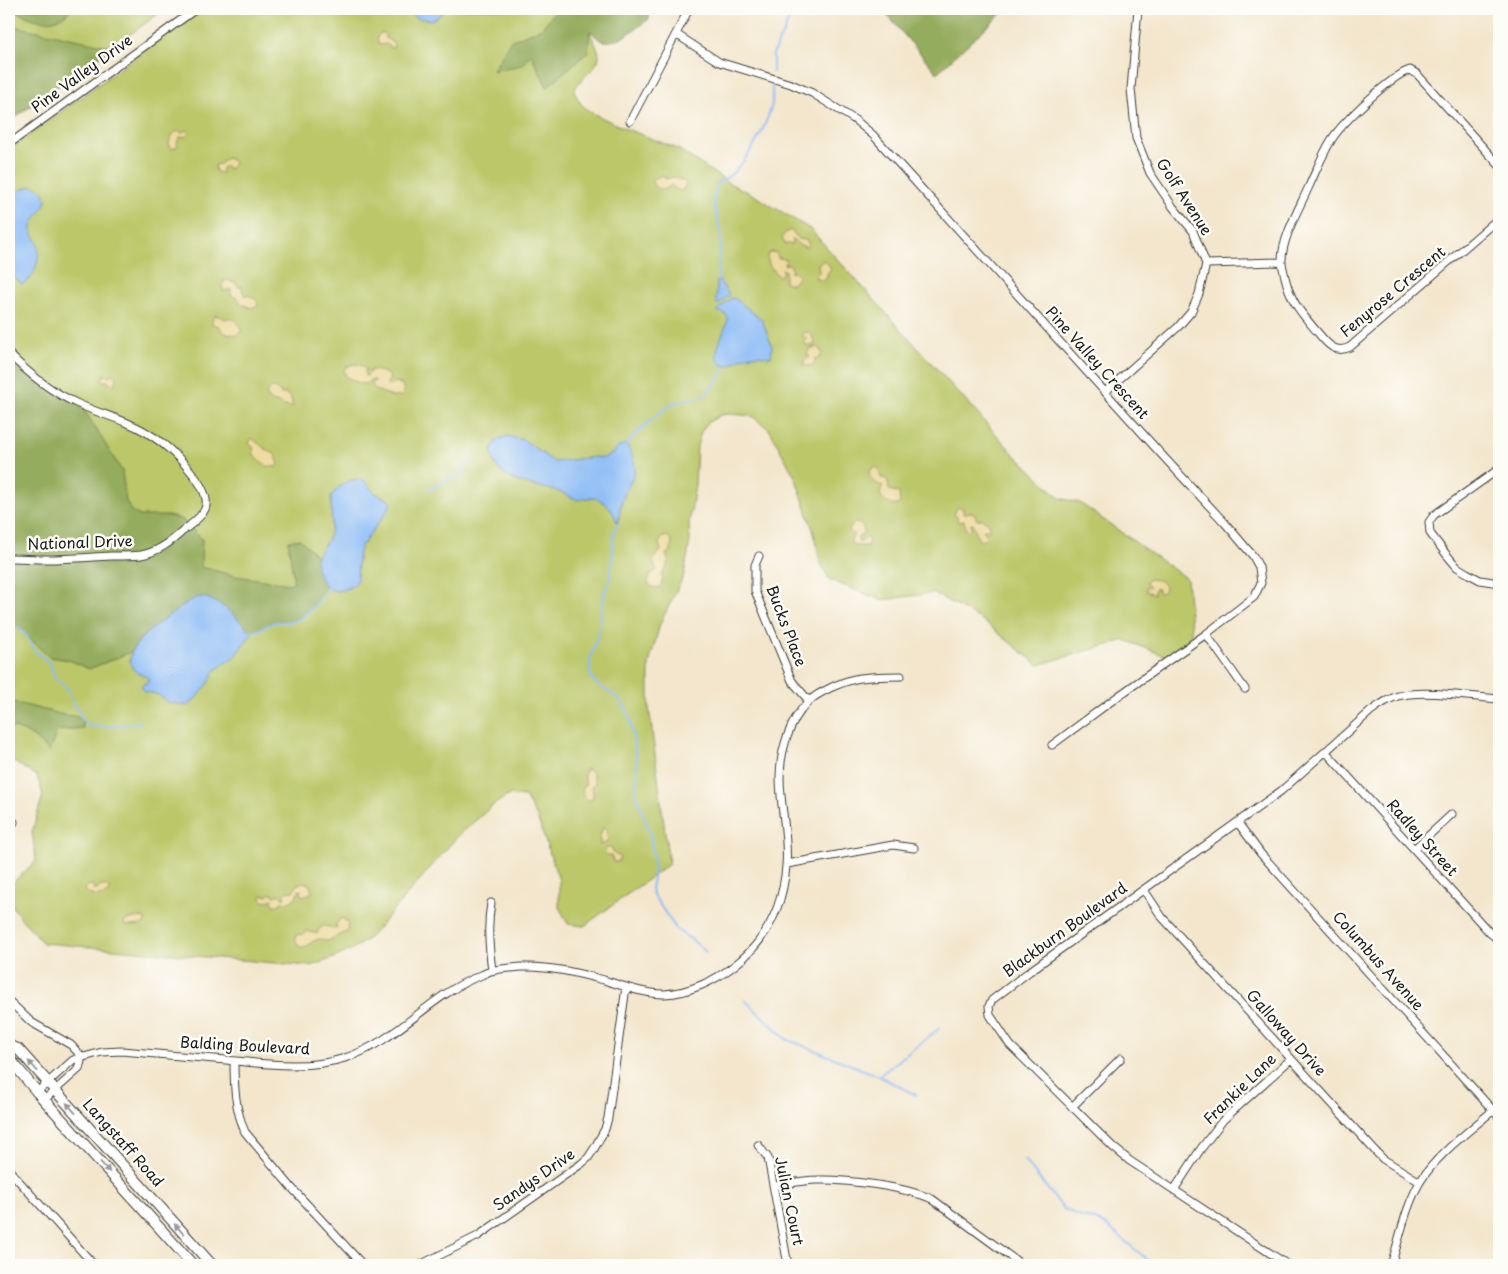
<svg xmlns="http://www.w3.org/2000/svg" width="1508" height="1274" font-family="'Playpen Sans',sans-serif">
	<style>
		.green { fill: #bbc769; stroke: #6c7242 }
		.forest { fill: #94ac5d; stroke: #58643c }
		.sand { fill: #eeda9e; stroke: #857b5d }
		.water { fill: #89baf6; stroke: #526b89 }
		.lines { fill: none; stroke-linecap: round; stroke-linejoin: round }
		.stream { stroke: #89baf6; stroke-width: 2 }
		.street-casing { stroke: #3c3a36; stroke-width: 9 }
		.secondary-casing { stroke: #3c3a36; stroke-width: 12 }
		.street { stroke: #fff; stroke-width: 7 }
		.secondary { stroke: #fff; stroke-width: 10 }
		.oneway { fill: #999 }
		.labels { text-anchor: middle; stroke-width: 5; stroke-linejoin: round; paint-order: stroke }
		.street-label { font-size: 15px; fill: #1c1c1c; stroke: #fdfcf7 }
	</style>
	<rect width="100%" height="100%" fill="#fdfcf7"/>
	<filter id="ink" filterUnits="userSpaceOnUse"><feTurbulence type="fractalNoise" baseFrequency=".02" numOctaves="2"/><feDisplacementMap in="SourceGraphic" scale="10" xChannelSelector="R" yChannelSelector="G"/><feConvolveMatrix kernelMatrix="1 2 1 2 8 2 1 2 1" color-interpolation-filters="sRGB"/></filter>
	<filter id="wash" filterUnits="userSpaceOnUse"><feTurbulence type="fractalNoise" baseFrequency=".0096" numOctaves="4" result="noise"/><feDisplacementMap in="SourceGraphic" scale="20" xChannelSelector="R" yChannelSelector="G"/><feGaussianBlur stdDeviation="1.12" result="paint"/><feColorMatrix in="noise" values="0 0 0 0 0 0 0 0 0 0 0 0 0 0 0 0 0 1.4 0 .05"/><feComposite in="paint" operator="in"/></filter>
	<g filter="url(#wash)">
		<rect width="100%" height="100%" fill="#f3e6cc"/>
		<path class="green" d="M 9,9 L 165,9 L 9,122 Z
			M 201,9 L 588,9 C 589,17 589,24 590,32 C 593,42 602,51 598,61 C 591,75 579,77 574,92 L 581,104 L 590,112 L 624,128 L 678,149 L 729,183 L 752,194 L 810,229 L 1012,452 L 1060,498 L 1080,503 L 1187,579 L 1192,640 L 1173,659 L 1125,640 L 1038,665 L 982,620 L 933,593 L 882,600 L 842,585 L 829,579 L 820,562 L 814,533 L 796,479 L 769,429 L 752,416 L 730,414 L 721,415 L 707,423 L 701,432 L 697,446 L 695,485 L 689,524 L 690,541 L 684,575 L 660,624 L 649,664 L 649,707 L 669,864 L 584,926 L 568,924 L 559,907 L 559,880 L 537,817 L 525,797 L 509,795 L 493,805 L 456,838 L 372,935 C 354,951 333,959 310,966 L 43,943 L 19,916 L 9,901 L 9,886 L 36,861 L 32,832 L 43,795 L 37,776 L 9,759 L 9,150 Z"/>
		<path class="forest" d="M 12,9 L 72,9 C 53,28 33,21 12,9 Z
			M 557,9 L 650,9 L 649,19 C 637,27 615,48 599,39 C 596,37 593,33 590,31 L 588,52 L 547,87 L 531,54 L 522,65 L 493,71 L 510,41 L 542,28 Z
			M 882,9 L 1006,9 L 937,73 Z
			M 9,25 L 113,47 L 9,120 Z
			M 24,367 L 73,401 L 86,413 L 122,471 L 126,501 L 131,511 L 140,516 L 169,516 L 183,520 L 202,539 L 201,567 L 236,576 L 289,584 L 294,582 L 288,541 L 300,539 L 317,556 C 315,566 321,580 328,587 L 313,608 L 302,618 L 291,622 L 275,622 L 252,633 C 239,620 224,605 207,598 L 143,636 L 131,652 L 89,669 L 69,660 L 49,657 L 24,633 L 9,623 L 9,368 Z
			M 9,701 L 60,714 L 78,717 L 83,722 L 83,728 L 57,731 L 49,752 C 38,740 26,729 9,727 Z"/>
		<path class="sand" d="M 381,33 L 384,33 L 386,38 L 394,44 L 393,48 L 389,47 L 390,46 L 387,44 L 379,45 C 377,40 376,36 381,33 Z
			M 185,130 L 189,133 L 188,136 L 180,137 L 177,142 L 178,146 L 172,149 L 169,144 C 170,138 173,132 179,131 L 182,133 Z
			M 226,158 L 232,160 L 234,163 L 230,169 L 225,166 L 222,168 L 222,173 L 216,172 L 215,165 L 220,164 Z
			M 662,175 L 665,177 L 665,179 L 674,177 L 684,181 L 686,184 L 682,191 L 677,190 L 671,185 L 666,189 C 659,189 652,188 652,180 Z
			M 791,230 L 799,239 L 806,240 L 809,245 L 806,247 L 799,245 L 793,239 L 792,244 L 785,244 L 782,238 L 785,233 Z
			M 773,252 L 777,254 L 778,258 L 785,259 L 786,261 L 784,265 L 789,264 L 791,266 L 792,270 L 790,272 L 797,273 L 798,277 L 795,282 L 790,284 L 785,282 L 785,270 L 782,269 L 782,275 L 779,276 L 775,273 L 773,269 L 770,267 L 767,257 L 769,253 Z
			M 822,261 L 825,261 L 831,268 L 827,274 L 827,278 L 824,280 L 816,279 L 816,275 L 819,272 L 818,264 Z
			M 229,279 L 231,282 L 235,282 L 238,287 L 241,286 L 244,295 C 250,295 259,299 258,306 L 249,308 L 248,306 L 241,304 L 238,298 L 231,295 L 231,289 L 223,291 L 222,286 L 223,282 Z
			M 215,315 L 222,317 L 223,319 C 231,317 237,320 241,328 L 241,332 L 237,335 L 224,333 L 219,326 L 212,324 L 212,320 Z
			M 807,332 L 811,334 L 815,343 L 814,345 L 807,346 L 804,341 L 808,339 L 802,336 L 804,333 Z
			M 814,347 L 819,348 L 822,354 L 818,360 L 815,358 L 814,364 L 810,366 L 804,365 L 804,361 L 810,357 L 807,354 L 810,348 L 814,349 Z
			M 354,364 L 360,365 L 365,368 L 365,376 L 367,376 L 371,370 L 383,372 L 389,376 L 390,380 L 387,382 L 387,385 L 390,386 L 395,382 L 401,384 L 404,390 L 402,396 L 392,397 C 386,393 380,392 374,389 L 372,385 L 375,380 L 370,380 L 367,384 L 359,383 L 346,377 L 344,371 L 346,367 Z
			M 104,373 L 108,377 L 112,374 L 116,376 L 117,379 L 113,385 L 107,381 L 103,381 L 101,378 L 104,377 Z
			M 271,388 L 277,389 L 281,394 L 286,394 L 291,398 L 293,407 C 287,408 277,402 270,400 L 266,394 Z
			M 252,438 C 255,441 270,453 275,454 L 279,464 L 277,467 L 267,466 L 254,456 L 253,447 L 249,443 Z
			M 875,467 L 879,469 L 881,478 L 885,478 L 888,482 L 889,490 L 899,493 L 900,503 C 893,509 883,501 880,494 L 883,486 L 875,483 L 869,476 L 870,470 Z
			M 957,507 L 963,508 L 963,514 L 971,512 L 975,515 L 977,520 L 982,519 L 989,523 L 990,529 L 984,529 L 983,530 L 987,536 L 982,541 L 978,539 L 973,523 L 971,523 L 971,528 L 968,531 L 966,529 L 964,520 L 958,522 L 957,517 L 954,515 Z
			M 854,523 L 860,524 L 863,527 L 864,532 L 858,537 L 858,541 L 860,543 L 864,538 L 869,539 L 868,546 L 856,546 L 851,543 L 851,539 L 854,535 L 849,531 L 851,526 Z
			M 667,536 L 672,541 L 671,551 L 666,554 L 669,562 L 667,563 L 667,567 L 661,576 L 663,578 L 661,586 L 658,588 L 652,587 L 648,583 L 650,575 L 657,570 L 653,562 L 656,555 L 661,551 L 659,543 L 662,538 Z
			M 1149,579 L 1159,580 L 1165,586 L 1164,592 L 1159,593 L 1157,588 L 1154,590 L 1154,594 L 1146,591 L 1146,587 L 1150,587 L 1146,583 Z
			M 586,769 L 592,772 L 595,784 L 591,787 L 593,791 L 593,798 L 588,801 C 582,799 582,791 583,786 L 586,784 L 584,776 Z
			M 604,826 L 607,830 L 608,842 L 600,845 L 600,835 Z
			M 608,847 L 611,847 L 614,854 L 620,857 L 618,862 L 613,862 L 612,856 L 605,854 L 605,850 Z
			M 303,882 L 310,885 L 312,893 L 302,896 L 300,892 L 301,890 L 299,890 L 297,892 L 297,896 L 290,902 L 281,902 L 280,904 L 275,906 L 272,902 L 273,899 L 264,902 L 261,898 L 262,895 L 267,896 L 271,893 L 275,896 L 279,894 L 284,898 L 285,892 L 293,891 L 298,884 Z
			M 89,885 L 93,885 L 94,889 L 97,890 L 101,886 L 106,886 L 109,888 L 108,893 L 103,896 L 100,895 L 98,897 L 88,894 L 85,889 Z
			M 138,917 L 145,919 L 145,922 L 142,925 L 126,926 L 124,923 L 125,921 Z
			M 341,918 L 348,922 L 347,927 L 348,931 L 327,941 C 324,940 321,939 319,939 C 309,941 301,957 295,938 L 297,934 L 303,935 L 306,931 L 317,934 L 319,929 L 324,926 L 337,929 L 336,924 Z"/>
		<path class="water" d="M 406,9 L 444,9 L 440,15 L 432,20 L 416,18 Z
			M 31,186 C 40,187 45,191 46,200 C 44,210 34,217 32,227 C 31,235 37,239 38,245 C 41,256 34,283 21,284 L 9,270 L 9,262 L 13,255 L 9,245 L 9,200 L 20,190 Z
			M 719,280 L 729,295 L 718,305 L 716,303 L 717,281 Z
			M 731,298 L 736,299 L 762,320 L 772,346 L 771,357 C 766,357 762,355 758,355 C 747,354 737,360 729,366 C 703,365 726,331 728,319 L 725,314 L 717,311 Z
			M 507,436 L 524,440 L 554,462 L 594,457 L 604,458 L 615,452 L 615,449 L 625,444 L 627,445 C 645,476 627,478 621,505 C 619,512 620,518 617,524 C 615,512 604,497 590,498 C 586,498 582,499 578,500 C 571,498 565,493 557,491 C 531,484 491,483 492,448 L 497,440 Z
			M 359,479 L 364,480 L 374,492 L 392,502 L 386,513 L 366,539 L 365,543 L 361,545 L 358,558 L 357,582 C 352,587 344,591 336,591 C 323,589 312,568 317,556 C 322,546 329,542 331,529 C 332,519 331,507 331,497 C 338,486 346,480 359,479 Z
			M 201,597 C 221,600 238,619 252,633 L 234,657 L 214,671 L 209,683 L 190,705 L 182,705 L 170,703 L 157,694 L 145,692 L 142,688 L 142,684 L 147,683 L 149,678 C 145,676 138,674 135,671 C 111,648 180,609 195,598 Z"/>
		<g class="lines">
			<path class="stream" d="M 773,72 L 773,54 L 794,9
				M 718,280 L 718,271 L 721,234 L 713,200 L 718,182 C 741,175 764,131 771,108 C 773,101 772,92 772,85
				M 627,444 C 636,432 664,407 677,402 C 687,398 698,400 707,393 C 714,388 719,376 725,368
				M 430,489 L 437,487 L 446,480 L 463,474 L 464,465 L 472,461
				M 617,524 L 613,536 L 613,554 L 609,582 L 604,593 L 599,631 L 590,660 L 590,676 L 596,683 L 620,700 L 627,710 L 630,719 L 636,755 L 637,780 L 635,792 L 650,832 L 653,854 L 654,872 L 651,888 L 653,895 L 677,930 L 692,940 L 706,952
				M 9,625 L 20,629 L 27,636 L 36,652 L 50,663 L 55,678 L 68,689 L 74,706 L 79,711 L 82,718 L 88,726 L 114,726 L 141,722
				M 252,633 L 275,622 L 291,622 L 302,618 L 313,608 L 328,587
				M 744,999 L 786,1039 L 879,1076 L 916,1095
				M 879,1076 L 940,1028
				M 1024,1160 L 1064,1209 L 1081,1217 L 1094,1219 L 1107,1226 L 1154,1265"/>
		</g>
	</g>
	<g filter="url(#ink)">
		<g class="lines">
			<g class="street-casing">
				<path id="street" d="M 676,34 L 719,62 L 791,84 L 812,93 L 855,120 L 873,135 L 1161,454 L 1225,523 L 1253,556 L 1259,567 L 1261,583 L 1254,597 L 1206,634 L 1117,697 L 1052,745
					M 630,121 L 689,9
					M 9,144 L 196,9
					M 1499,165 L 1417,74 L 1410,70 C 1392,75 1343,122 1332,139 C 1323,153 1317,169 1310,184 C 1301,205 1281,239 1282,262 C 1282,266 1284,272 1285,277 C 1291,303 1302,314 1319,334 C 1328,345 1336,354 1350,347 L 1499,218
					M 1206,264 L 1282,262
					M 9,354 C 29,374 50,391 76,403 C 101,415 129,420 152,436 C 169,446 214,488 205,509 C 201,518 190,525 183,531 C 171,542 158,552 141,555 C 132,556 121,556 111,556 C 90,557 68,559 47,559 C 34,559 21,558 9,558
					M 1105,392 L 1178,327 L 1191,312 L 1199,294 L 1206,264 L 1193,231 L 1173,207 L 1150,173 L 1136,138 L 1131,89 L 1138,9
					M 1499,469 L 1434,515 L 1429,522 L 1430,533 L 1446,554 L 1457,567 L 1467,573 L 1480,580 L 1499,583
					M 759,556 L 755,565 L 755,591 L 792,681 L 809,701
					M 1206,634 L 1245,689
					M 1326,752 L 1490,933 L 1499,940
					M 1238,823 L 1261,854 L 1499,1117
					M 9,826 L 14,822
					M 1414,849 L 1452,814
					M 787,864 L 893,845 L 914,848
					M 1144,890 L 1162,917 L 1376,1152 L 1383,1159 L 1420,1182
					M 491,903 C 487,926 489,947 492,970
					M 9,1001 L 31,1022 L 71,1045 L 82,1057
					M 234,1061 C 234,1086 235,1109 245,1132 L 291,1187 L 363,1265
					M 37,1092 L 73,1060 L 102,1052 L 122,1051 C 157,1054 191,1057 226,1060 C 265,1064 307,1070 345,1058 C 394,1043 426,1000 472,979 C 478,977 485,973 491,971 C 500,968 512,968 522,967 C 550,966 577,973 604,980 C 623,986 644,994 664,994 C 690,993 716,980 735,965 C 767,940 783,905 786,866 C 789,837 780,807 780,778 C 780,752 789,721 808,702 C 818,692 842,682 855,679 C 870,676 885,676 901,676
					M 44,1100 L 79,1069 L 82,1057
					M 1072,1107 L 1121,1058
					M 758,1145 L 768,1158 L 788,1265
					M 9,1170 L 94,1265
					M 774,1186 C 788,1184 802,1180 817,1180 C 847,1179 905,1187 932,1199 L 1022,1265
					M 1174,1190 L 1200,1150 L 1223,1120 L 1291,1059
					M 420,1265 L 478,1236 L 581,1164 L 588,1158 L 594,1149 L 605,1129 L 608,1118 L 626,987
					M 1288,1265 L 1130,1161 L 1113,1147 L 1010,1045 L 990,1015 L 989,1006 L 992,1000 L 1030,971 L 1281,791 L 1371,711 C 1379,705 1388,699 1398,696 C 1423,689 1472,697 1499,699
					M 1391,1265 C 1400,1238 1405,1208 1420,1182 C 1438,1152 1474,1128 1499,1105"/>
			</g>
			<g class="secondary-casing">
				<path id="secondary" d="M 9,1046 L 18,1049 L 212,1265
					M 9,1058 L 37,1092 L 193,1265"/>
			</g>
			<use href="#street" class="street"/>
			<use href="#secondary" class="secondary"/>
		</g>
		<defs><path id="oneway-solid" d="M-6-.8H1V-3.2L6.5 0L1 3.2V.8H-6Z" transform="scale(1.25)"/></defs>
		<g class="oneway">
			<use href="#oneway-solid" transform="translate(33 1066) rotate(-132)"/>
			<use href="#oneway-solid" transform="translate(71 1108) rotate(-132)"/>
			<use href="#oneway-solid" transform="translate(105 1167) rotate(48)"/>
			<use href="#oneway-solid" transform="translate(179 1229) rotate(-132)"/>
		</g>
	</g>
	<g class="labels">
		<g class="street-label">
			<text transform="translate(82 74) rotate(-36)" y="5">Pine Valley Drive</text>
			<text transform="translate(1184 197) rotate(57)" y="5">Golf Avenue</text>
			<text transform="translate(1393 292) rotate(-40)" y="5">Fenyrose Crescent</text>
			<text transform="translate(1097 363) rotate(48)" y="5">Pine Valley Crescent</text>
			<text transform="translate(80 543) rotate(-2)" y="5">National Drive</text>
			<text transform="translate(786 626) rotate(69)" y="5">Bucks Place</text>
			<text transform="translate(1422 838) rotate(48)" y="5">Radley Street</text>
			<text transform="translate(1065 930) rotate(-36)" y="5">Blackburn Boulevard</text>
			<text transform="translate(1378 961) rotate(48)" y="5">Columbus Avenue</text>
			<text transform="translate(1286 1033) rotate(48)" y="5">Galloway Drive</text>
			<text transform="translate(245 1046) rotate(3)" y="5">Balding Boulevard</text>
			<text transform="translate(1240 1089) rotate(-44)" y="5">Frankie Lane</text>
			<text transform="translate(123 1143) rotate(48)" y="5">Langstaff Road</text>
			<text transform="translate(534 1180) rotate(-35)" y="5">Sandys Drive</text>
			<text transform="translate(789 1201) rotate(78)" y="5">Julian Court</text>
		</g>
	</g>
	<rect width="1508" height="1274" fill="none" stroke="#fdfcf7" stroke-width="30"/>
</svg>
